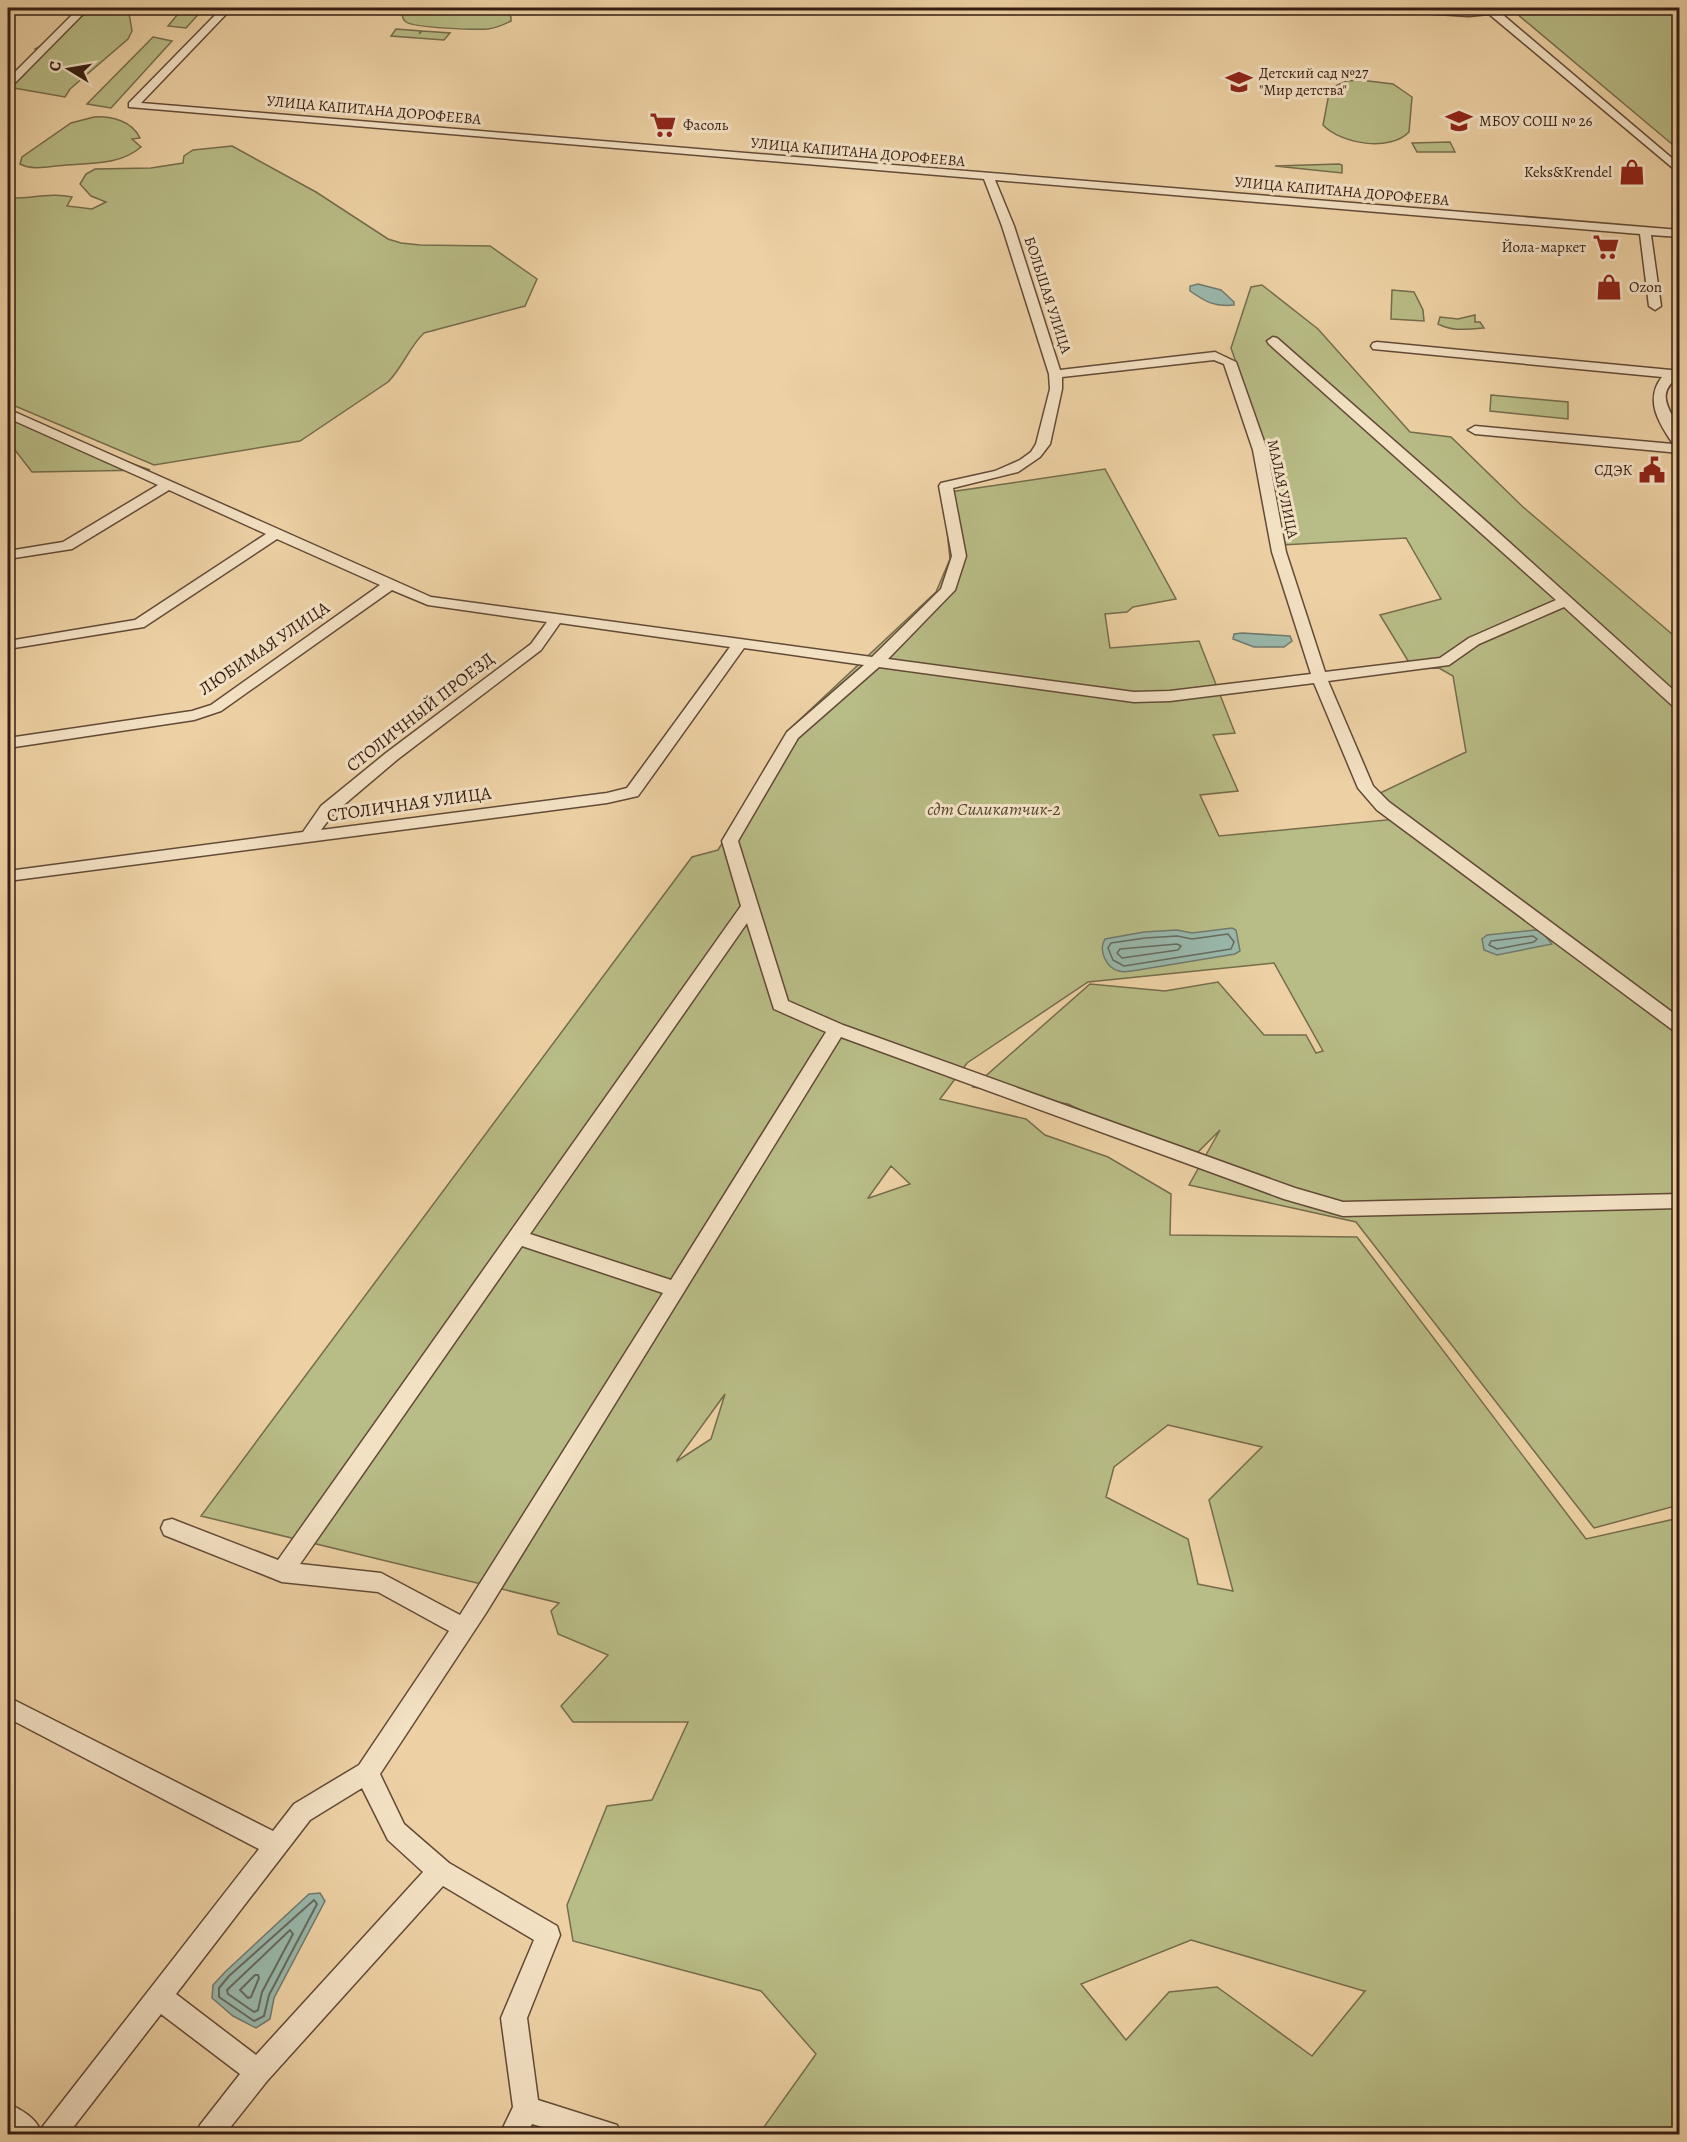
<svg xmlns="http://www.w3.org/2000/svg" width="1687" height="2142" font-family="Alegreya,serif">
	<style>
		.green { fill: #b8bc86; stroke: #766c4c; stroke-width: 1.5; fill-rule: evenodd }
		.water { fill: #99b7aa; stroke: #71796e; stroke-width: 1.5 }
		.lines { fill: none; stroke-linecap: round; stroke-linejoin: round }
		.shore-far1 { stroke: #676a5e; stroke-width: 1.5 }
		.shore { stroke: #676a5e; stroke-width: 2 }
		.minor-casing { stroke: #634a37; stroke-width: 3 }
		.minor { fill: #f3e1c4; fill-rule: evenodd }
		.labels { text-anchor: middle; stroke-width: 6; stroke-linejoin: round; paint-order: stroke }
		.far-poi-label { font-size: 15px; fill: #351d13; stroke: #f3e1c4; text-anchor: start }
		.far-street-label { font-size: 15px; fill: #351d13; stroke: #f3e1c4 }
		.street-label { font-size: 18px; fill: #351d13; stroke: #f3e1c4 }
		.park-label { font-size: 18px; font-style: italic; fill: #564530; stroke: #f3e1c4 }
	</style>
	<rect width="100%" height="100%" fill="#edd1a4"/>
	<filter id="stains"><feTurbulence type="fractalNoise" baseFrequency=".00333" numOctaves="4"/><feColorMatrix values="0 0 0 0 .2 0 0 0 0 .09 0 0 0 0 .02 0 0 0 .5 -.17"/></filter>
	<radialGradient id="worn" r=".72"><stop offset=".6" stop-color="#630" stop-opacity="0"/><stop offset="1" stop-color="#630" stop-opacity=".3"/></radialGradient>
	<path class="green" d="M 177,8 L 204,8 L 186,28 L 168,26 L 178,14 Z
		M 410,8 C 430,7 502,1 511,17 L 511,21 C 503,25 497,28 488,29 C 476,30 415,28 406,22 C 402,19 403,18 402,14 Z
		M 1510,8 L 1679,8 L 1679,150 Z
		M 129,13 L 132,31 L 128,39 L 70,89 L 65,97 L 8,87 L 22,77 L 39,57 L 35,49 C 51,41 62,27 77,18 C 92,10 113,13 129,13 Z
		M 396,29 L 421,31 L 419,34 L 422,31 L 450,33 L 444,40 L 391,36 Z
		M 153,37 L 172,41 L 111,108 L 87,104 Z
		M 1360,80 L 1393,84 L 1412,97 L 1409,132 C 1390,152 1341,144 1323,125 L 1330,88 L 1347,81 Z
		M 94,117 C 112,116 132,121 140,138 L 132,139 L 141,147 C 120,165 92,163 66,165 C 52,166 32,171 20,164 L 22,157 L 71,123 Z
		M 1450,142 L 1455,152 L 1417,152 L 1412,143 Z
		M 232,146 L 316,192 L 388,239 L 401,243 L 420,245 L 490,246 L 537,279 L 525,306 L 424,333 C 409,347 403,367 388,382 L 300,441 L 154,465 L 8,403 L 8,198 C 29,199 52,192 72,197 L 67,206 L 92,209 L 106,202 L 91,196 L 80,184 L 86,174 L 95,169 L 151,168 L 183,163 L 184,156 L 193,150 Z
		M 1339,164 L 1342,165 L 1342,173 L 1275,166 Z
		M 1262,285 L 1318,329 L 1410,432 L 1451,437 L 1523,507 L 1679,640 L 1679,1505 L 1594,1528 L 1356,1222 L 1189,1185 L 1220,1130 L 1189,1161 L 1068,1104 L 973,1087 L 1090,984 L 1165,991 L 1218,982 L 1264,1035 L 1306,1035 L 1316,1053 L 1323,1051 L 1274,963 L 1088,982 L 967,1063 L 940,1099 L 1026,1119 L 1045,1135 L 1108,1157 L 1171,1194 L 1170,1235 L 1357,1237 L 1586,1539 L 1679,1518 L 1679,2134 L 759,2134 L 816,2054 L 761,1991 L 573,1941 L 567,1905 L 607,1806 L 652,1800 L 688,1722 L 573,1722 L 561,1706 L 608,1655 L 558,1634 L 551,1611 L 559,1603 L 201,1516 L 692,857 L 718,850 L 794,725 L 936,592 L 950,559 L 943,493 L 1105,469 L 1176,599 L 1133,607 L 1127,612 L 1105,614 L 1110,648 L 1199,641 L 1235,733 L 1213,735 L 1238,791 L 1200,795 L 1219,836 L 1397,819 L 1378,794 L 1466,752 L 1453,676 L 1439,668 L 1413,669 L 1380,615 L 1441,599 L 1406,538 L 1282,545 L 1264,444 L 1231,348 L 1251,287 ZM 891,1166 L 910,1184 L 869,1198 L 868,1198 ZM 725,1394 L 711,1439 L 677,1461 L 677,1460 ZM 1168,1425 L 1262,1447 L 1209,1500 L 1233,1591 L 1198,1584 L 1188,1539 L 1106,1497 L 1114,1467 ZM 1191,1940 L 1364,1991 L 1365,1991 L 1312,2056 L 1217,1987 L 1169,1992 L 1126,2040 L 1081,1984 Z
		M 1392,290 L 1414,292 L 1423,310 L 1424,321 L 1391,319 Z
		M 1475,315 L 1475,322 L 1480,322 L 1484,328 C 1466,329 1454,332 1438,324 L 1440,317 L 1458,319 Z
		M 1491,395 L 1568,402 L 1568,419 L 1490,411 Z
		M 8,419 L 150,470 L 32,472 L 8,441 Z"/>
	<path class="water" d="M 1198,284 L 1221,290 L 1234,302 L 1234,305 C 1214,307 1206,302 1190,291 L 1190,286 Z
		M 1242,633 L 1290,636 L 1292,641 L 1284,647 L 1254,647 L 1233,639 L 1234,634 Z
		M 1232,928 L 1236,930 L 1240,951 L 1235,954 L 1138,970 C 1132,971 1125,973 1119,971 C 1106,968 1098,950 1105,939 L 1144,932 L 1177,930 L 1192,933 Z
		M 1535,930 L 1541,931 L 1552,944 L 1497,955 L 1484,950 L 1482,939 L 1487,935 Z
		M 320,1893 L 325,1901 L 274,1998 L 270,2019 L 256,2028 L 233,2016 L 212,1998 L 213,1985 L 225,1972 L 309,1894 Z"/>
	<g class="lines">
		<path class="shore-far1" d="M 1228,934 L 1234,942 L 1231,949 L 1124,966 L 1113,960 L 1108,948 L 1111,943 L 1145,938 L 1177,936 L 1192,939 Z
			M 1533,936 L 1537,939 L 1534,942 L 1497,949 L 1489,945 L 1491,941 Z
			M 1177,944 L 1181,946 L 1178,950 L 1122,958 L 1117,953 L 1120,949 Z"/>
		<path class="shore" d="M 314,1900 L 317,1904 L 269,1995 L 264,2016 L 254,2021 L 219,1997 L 219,1988 L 229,1976 Z
			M 290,1930 L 293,1934 L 262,1992 L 258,2010 L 254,2012 L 228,1994 L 227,1990 Z
			M 255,1975 L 258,1975 L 259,1978 L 251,1997 L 248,1998 L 240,1990 Z"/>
		<g class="minor-casing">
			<path id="minor" d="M 69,8 L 81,8 L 86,11 L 12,86 L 8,87 L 8,79 L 75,12 Z
				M 222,8 L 232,8 L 141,103 L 1680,230 L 1680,237 L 1651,235 L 1661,306 L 1655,310 L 1649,306 L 1640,234 L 995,180 L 1014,226 L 1060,370 L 1215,352 L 1236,362 L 1267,450 L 1286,552 L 1325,672 L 1440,658 L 1469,638 L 1556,600 L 1269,344 L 1267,341 L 1273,337 L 1277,338 L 1479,515 L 1680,696 L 1680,709 L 1675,708 L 1564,607 L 1479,644 L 1449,665 L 1328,681 L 1373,786 L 1389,802 L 1680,1018 L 1680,1033 L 1674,1031 L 1377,810 L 1358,788 L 1314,683 L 1170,701 L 1134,702 L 879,667 L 798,738 L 738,841 L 788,1001 L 843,1025 L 1295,1188 L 1343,1202 L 1680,1194 L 1680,1208 L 1343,1216 L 1284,1199 L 841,1037 L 486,1613 L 380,1774 L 404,1824 L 449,1863 L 557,1926 L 560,1935 L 527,2018 L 538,2100 L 617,2125 L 621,2134 L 567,2134 L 532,2124 L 527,2134 L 500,2134 L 513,2107 L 501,2018 L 534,1940 L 443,1886 L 267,2081 L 225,2134 L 196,2134 L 200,2125 L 240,2074 L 161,2014 L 68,2134 L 9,2134 L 8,2104 C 19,2108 36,2118 40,2130 L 259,1849 L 8,1718 L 8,1697 L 273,1831 L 294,1804 L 359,1765 L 449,1631 L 378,1592 L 282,1582 L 164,1535 L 161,1528 L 164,1521 L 172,1519 L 278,1560 L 741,906 L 722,841 L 787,732 L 864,665 L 744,648 L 638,796 L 607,803 L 8,881 L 8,871 L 303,832 L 321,806 L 386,753 L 531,644 L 547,622 L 428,605 L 392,590 L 221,711 L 194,720 L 8,748 L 8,738 L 192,711 L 211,705 L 380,585 L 277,539 L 144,627 L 8,649 L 8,641 L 135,620 L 266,534 L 169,490 L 72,549 L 8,559 L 8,551 L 63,542 L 158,485 L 8,418 L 8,409 L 431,597 L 872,657 L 941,589 L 952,556 L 939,486 L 941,483 L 995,471 L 1020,460 L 1031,452 L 1036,444 L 1050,389 L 1049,374 L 1002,226 L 984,179 L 129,107 L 129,103 ZM 1214,360 L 1224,364 L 1253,450 L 1272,552 L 1311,674 L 1170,691 L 1134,692 L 888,659 L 955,590 L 966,556 L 953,488 L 1018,472 L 1040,457 L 1050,444 L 1062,389 L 1062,377 ZM 560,623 L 730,647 L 627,788 L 607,793 L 321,830 L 333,814 L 398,759 L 541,650 ZM 747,923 L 774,1009 L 826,1032 L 671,1280 L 530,1234 ZM 522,1246 L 663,1293 L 460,1615 L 381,1573 L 300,1564 ZM 362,1788 L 388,1840 L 423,1872 L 256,2055 L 176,1994 L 310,1820 Z
				M 747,8 L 758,8 L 753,11 Z
				M 1385,8 L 1496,9 L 1680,165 L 1680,174 L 1489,14 L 1469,16 L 1390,11 Z
				M 1377,342 L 1671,370 L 1680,368 L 1680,376 C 1651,395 1674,412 1680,434 C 1681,439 1680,447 1680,453 L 1475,434 L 1468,430 L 1475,426 L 1673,444 C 1659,423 1644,400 1662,377 L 1373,349 L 1371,346 L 1373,343 Z"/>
		</g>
		<use href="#minor" class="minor"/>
	</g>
	<defs>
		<g id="school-bare" transform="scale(2.07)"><path d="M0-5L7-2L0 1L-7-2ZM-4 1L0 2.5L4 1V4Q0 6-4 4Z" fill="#8f2418" stroke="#f3e1c4" stroke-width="2.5" paint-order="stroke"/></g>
		<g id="supermarket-bare" transform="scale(2.07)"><path d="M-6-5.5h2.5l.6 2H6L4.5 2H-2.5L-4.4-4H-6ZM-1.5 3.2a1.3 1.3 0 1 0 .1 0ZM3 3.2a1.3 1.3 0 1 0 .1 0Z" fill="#8f2418" stroke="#f3e1c4" stroke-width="2.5" paint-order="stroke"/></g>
		<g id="shop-bare" transform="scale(2.07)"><path d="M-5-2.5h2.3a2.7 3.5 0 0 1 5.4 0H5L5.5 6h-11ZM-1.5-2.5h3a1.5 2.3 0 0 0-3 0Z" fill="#8f2418" stroke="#f3e1c4" stroke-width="2.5" paint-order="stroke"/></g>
		<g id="civic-bare" transform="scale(2.07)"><path d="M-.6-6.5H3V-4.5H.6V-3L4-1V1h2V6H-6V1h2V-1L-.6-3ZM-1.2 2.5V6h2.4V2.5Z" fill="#8f2418" stroke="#f3e1c4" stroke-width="2.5" paint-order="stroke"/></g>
	</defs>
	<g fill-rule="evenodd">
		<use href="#school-bare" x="1239" y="82"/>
		<use href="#school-bare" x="1459" y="121"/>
		<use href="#supermarket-bare" x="663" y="125"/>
		<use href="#shop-bare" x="1632" y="172"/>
		<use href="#supermarket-bare" x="1606" y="247"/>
		<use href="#shop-bare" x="1609" y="287"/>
		<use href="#civic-bare" x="1652" y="470"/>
	</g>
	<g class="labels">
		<g class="far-poi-label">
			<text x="1259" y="78">Детский сад №27<tspan x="1259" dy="17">"Мир детства"</tspan></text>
			<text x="1479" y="126">МБОУ СОШ № 26</text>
			<text x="683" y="130">Фасоль</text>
			<text x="1612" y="177" text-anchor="end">Keks&amp;Krendel</text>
			<text x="1586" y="252" text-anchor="end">Йола-маркет</text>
			<text x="1629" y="292">Ozon</text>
			<text x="1632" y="475" text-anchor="end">СДЭК</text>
		</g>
		<g class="far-street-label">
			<text transform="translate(374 110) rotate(5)" y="5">УЛИЦА КАПИТАНА ДОРОФЕЕВА</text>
			<text transform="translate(858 152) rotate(5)" y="5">УЛИЦА КАПИТАНА ДОРОФЕЕВА</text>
			<text transform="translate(1342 191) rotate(5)" y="5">УЛИЦА КАПИТАНА ДОРОФЕЕВА</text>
			<text transform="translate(1048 295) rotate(72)" y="5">БОЛЬШАЯ УЛИЦА</text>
			<text transform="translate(1283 489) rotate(78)" y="5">МАЛАЯ УЛИЦА</text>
		</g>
		<g class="street-label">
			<text transform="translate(264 648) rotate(-34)" y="6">ЛЮБИМАЯ УЛИЦА</text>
			<text transform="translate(420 712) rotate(-38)" y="6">СТОЛИЧНЫЙ ПРОЕЗД</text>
			<text transform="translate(409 804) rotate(-8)" y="6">СТОЛИЧНАЯ УЛИЦА</text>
		</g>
		<g class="park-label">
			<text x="994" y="815">сдт Силикатчик-2</text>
		</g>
	</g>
	<rect width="1687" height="2142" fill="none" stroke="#edd1a4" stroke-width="30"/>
	<rect x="9" y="9" width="1669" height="2124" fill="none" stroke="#351d13" stroke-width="3"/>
	<rect x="15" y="15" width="1657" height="2112" fill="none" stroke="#351d13" stroke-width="1.5"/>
	<g transform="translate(69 69) rotate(281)" stroke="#f3e1c4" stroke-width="4.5" paint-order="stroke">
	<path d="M0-4.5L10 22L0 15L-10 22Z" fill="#351d13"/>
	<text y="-9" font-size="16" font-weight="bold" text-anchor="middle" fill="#351d13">С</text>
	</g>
	<rect width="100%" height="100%" filter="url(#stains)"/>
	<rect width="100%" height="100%" fill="url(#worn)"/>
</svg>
